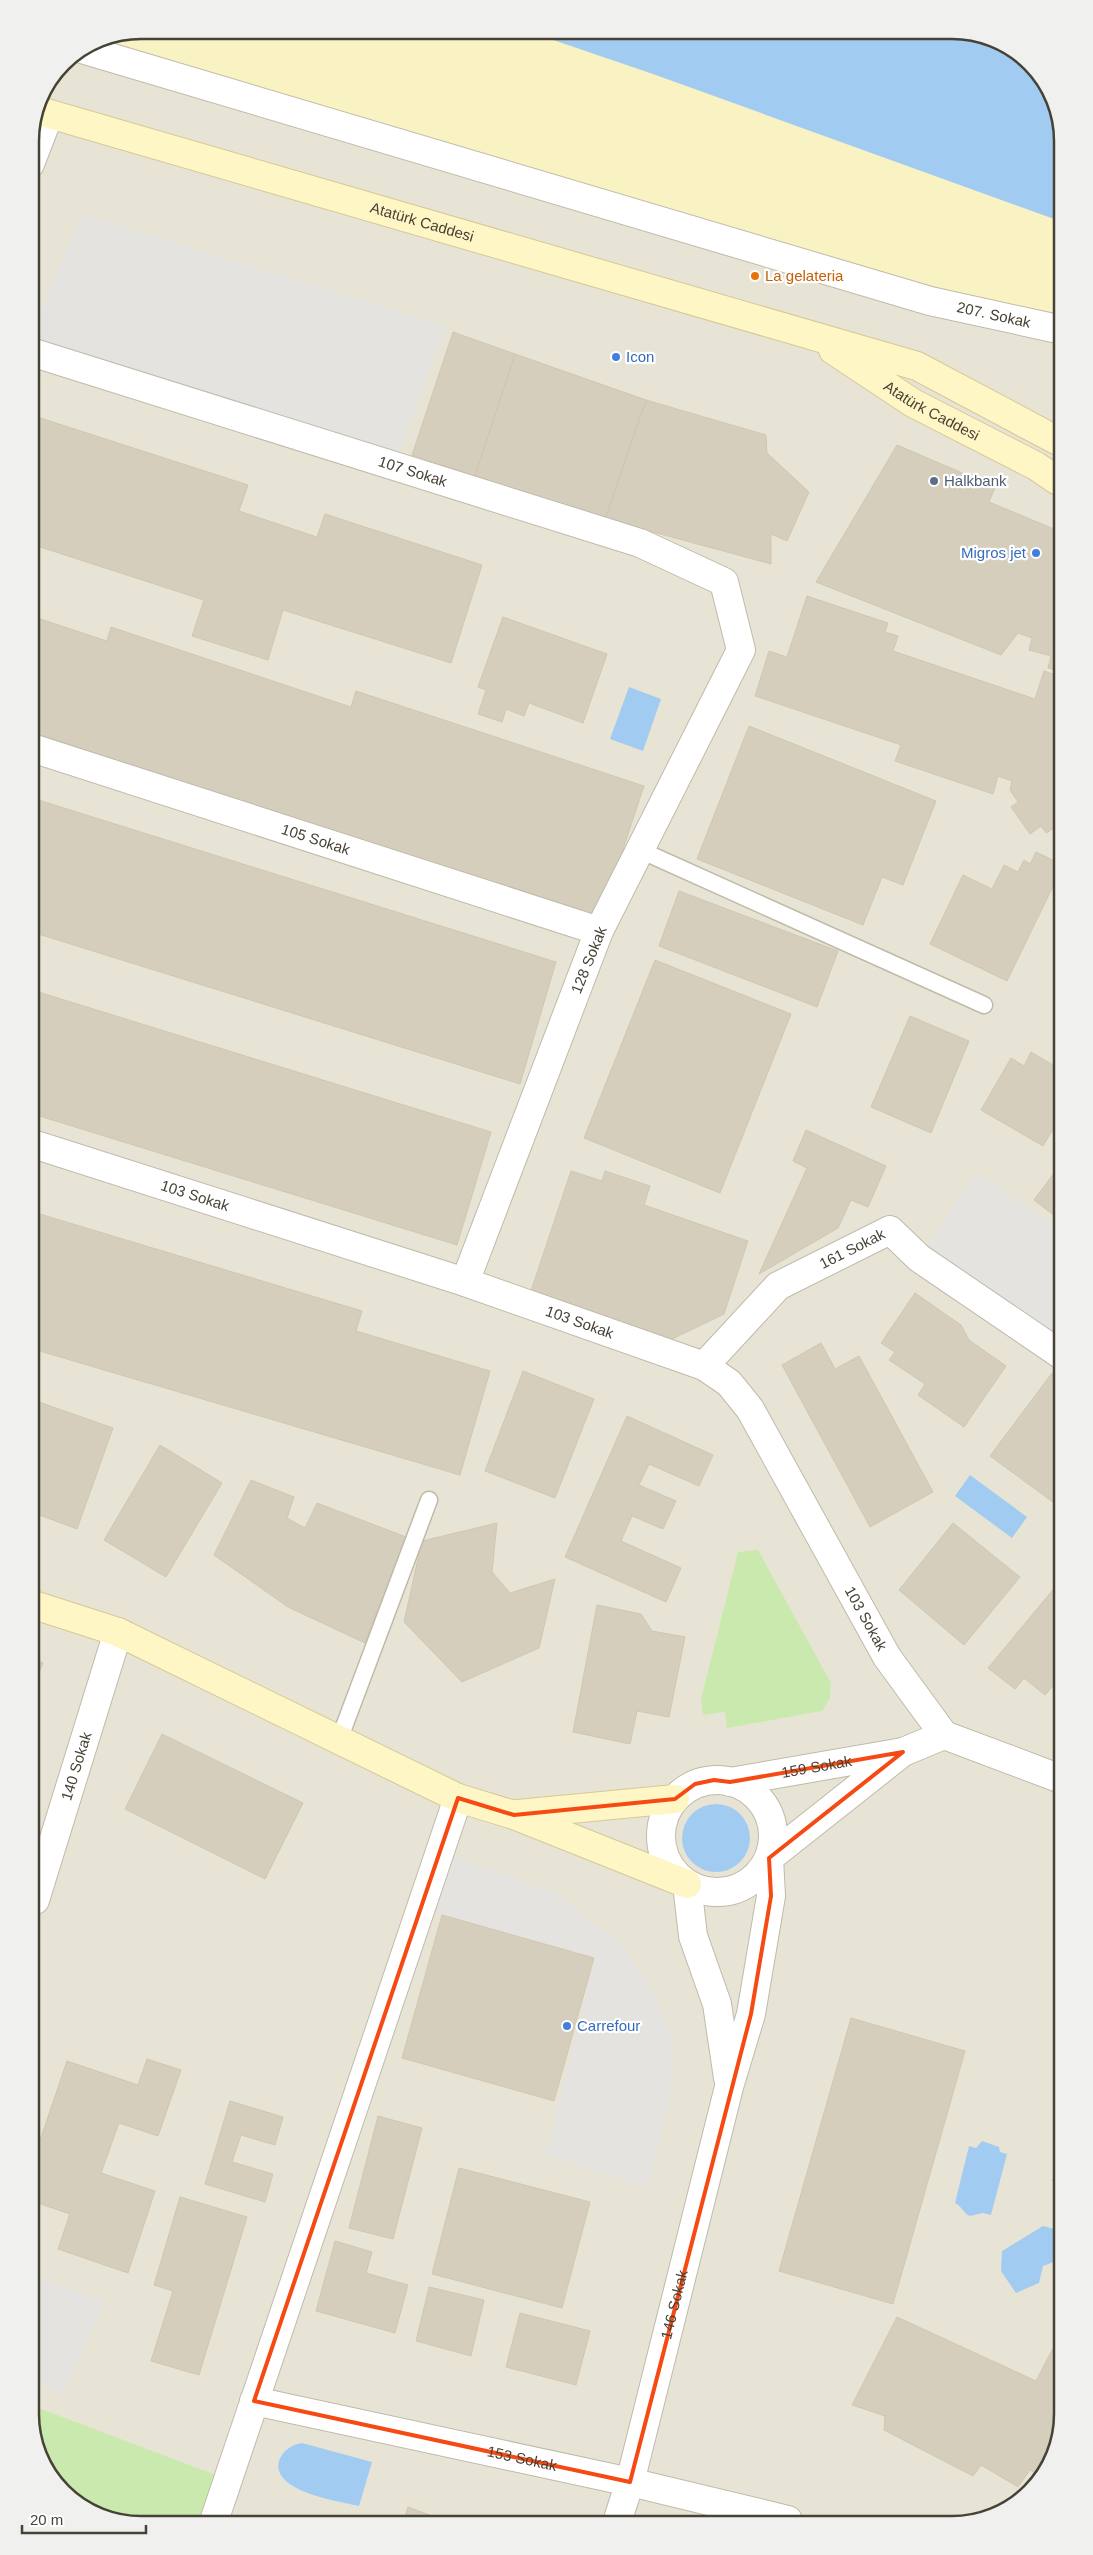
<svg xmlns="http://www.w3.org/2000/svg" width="1093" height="2555" font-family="Arial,sans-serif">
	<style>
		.residential { fill: #e8e4d5 }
		.green { fill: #cae9af }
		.sand { fill: #f9f2c2 }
		.parking { fill: #e5e3df }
		.water { fill: #a2cbf2 }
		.building { fill: #d6cebc; stroke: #d1c6af }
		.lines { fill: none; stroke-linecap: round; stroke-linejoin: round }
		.lane-casing { stroke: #c0baa9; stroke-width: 19 }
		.street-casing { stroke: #c0baa9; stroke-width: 30 }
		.secondary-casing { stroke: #d5c996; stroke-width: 30 }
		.lane { stroke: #fff; stroke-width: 16 }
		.street { stroke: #fff; stroke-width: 28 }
		.secondary { stroke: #fff6c6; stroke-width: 28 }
		.marked { fill: none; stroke: #f64a15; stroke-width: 4; stroke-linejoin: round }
		.food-dot { fill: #e8710a; stroke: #fff; stroke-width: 2 }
		.shop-dot { fill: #3f7fe0; stroke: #fff; stroke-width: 2 }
		.service-dot { fill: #5c6f8a; stroke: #fff; stroke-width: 2 }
		.labels { text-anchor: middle; stroke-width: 4.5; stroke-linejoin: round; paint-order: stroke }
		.street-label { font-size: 15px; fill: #474236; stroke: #fff }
		.food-label { font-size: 15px; fill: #c56008; stroke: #fff; text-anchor: start }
		.shop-label { font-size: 15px; fill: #366cbe; stroke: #fff; text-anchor: start }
		.service-label { font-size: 15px; fill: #4e5e75; stroke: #fff; text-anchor: start }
		.rim { fill: none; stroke: #474236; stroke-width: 2.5 }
	</style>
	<rect width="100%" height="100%" fill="#f4f1e7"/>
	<path class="residential" d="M 140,30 L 524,30 L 653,74 L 1057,220 L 1063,2415 L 1040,2482 L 988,2519 L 133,2525 L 73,2502 L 36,2450 L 30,133 L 41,92 L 63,62 L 98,38 Z"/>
	<path class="green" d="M 758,1550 L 831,1683 L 830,1698 L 822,1711 L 727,1728 L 725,1712 L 703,1715 L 701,1699 L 738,1552 Z
		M 36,2407 L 221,2477 L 201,2524 L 133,2525 L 73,2502 L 36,2450 Z"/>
	<path class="sand" d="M 140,30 L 524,30 L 653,74 L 1057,220 L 1058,329 L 82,49 L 98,38 Z"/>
	<path class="parking" d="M 82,214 L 446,326 L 394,466 L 31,352 L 31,332 Z
		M 977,1173 L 1060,1230 L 1060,1320 L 1045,1343 L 919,1258 Z
		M 440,1851 L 560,1895 L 625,1948 L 653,1991 L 673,2040 L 670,2100 L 648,2188 L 546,2154 L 595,1957 L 420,1909 Z
		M 36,2277 L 105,2302 L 63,2393 L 36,2383 Z"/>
	<path class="water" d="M 524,30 L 960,30 L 1020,53 L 1057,105 L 1057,220 L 653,74 Z
		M 629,687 L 661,699 L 643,751 L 610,739 Z
		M 970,1475 L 1027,1517 L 1012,1538 L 955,1496 Z
		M682 1838a34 34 0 1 1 68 0a34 34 0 1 1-68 0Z
		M 982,2141 L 999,2147 L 1000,2152 L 1007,2154 L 991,2215 L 983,2213 L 970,2216 C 963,2213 962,2206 955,2203 L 969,2146 L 976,2148 Z
		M 1043,2226 L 1063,2231 C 1063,2253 1066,2258 1043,2266 L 1039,2283 L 1016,2293 L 1001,2271 L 1002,2251 Z
		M 302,2443 L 372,2462 L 359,2506 C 339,2501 271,2492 279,2461 C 283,2450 291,2445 302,2443 Z"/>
	<path class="building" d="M 453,332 L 515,354 L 475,476 L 412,455 Z
		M 515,354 L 646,400 L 605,519 L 475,476 Z
		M 646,400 L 766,435 L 767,453 L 809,492 L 787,541 L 771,534 L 771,564 L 605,519 Z
		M 31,415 L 248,485 L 239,511 L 317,537 L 325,514 L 482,565 L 451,663 L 283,610 L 268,660 L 192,636 L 204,600 L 31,544 Z
		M 897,445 L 995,487 L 989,502 L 1054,529 L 1056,539 L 1058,540 L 1059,671 L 1048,668 L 1051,656 L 1029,650 L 1032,638 L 1018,633 L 1001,655 L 816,582 Z
		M 807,596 L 888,623 L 885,632 L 898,636 L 893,651 L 1035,699 L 1044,671 L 1059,676 L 1059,825 L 1046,833 L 1041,826 L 1030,834 L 1011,807 L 1018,802 L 1010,790 L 1012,781 L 998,776 L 993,794 L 895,761 L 901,745 L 755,696 L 769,651 L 787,657 Z
		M 31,616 L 107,641 L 111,627 L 351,707 L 356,691 L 644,786 L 599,921 L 32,732 Z
		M 503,617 L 607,654 L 583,723 L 529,703 L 524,716 L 506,709 L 502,722 L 478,714 L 486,690 L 478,687 Z
		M 749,726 L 936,801 L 903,885 L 882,877 L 863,925 L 697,859 Z
		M 32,798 L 556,962 L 520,1084 L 32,932 Z
		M 1036,852 L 1059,863 L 1059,874 L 1007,981 L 930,944 L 963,875 L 992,889 L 1004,865 L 1018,872 L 1024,860 L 1030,864 Z
		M 679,891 L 838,951 L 817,1007 L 659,946 Z
		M 655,960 L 791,1014 L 720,1193 L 584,1138 Z
		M 32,990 L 491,1132 L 457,1245 L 33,1114 Z
		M 910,1016 L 969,1041 L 931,1133 L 871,1107 Z
		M 1031,1052 L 1060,1069 L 1060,1118 L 1043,1146 L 981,1110 L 1011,1058 L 1024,1066 Z
		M 806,1130 L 886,1166 L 868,1207 L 851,1200 L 838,1228 L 759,1274 L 807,1168 L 793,1161 Z
		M 1060,1165 L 1060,1220 L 1034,1200 Z
		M 571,1171 L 602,1181 L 605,1171 L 650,1186 L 644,1205 L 748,1241 L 724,1314 L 668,1341 L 530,1294 Z
		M 33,1212 L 362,1311 L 356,1331 L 490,1371 L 460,1475 L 33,1349 Z
		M 915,1293 L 961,1325 L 969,1340 L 1006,1366 L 964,1427 L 918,1395 L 925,1384 L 889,1360 L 895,1352 L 881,1343 Z
		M 821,1343 L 835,1369 L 859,1356 L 933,1492 L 870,1527 L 782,1365 Z
		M 523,1371 L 594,1399 L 555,1498 L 485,1471 Z
		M 1052,1373 L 1060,1379 L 1061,1508 L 990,1456 Z
		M 33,1400 L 113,1428 L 77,1529 L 34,1513 Z
		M 627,1416 L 713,1455 L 699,1486 L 649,1464 L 639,1485 L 676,1501 L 663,1529 L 632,1516 L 621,1541 L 681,1568 L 666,1602 L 565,1557 Z
		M 160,1445 L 222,1483 L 166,1577 L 104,1540 Z
		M 251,1480 L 294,1497 L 287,1518 L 305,1528 L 317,1503 L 406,1537 L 365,1643 L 288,1607 L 214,1555 Z
		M 497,1523 L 492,1572 L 510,1593 L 555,1579 L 539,1648 L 462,1682 L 404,1622 L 422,1541 Z
		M 953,1523 L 1020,1577 L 964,1645 L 899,1590 Z
		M 1061,1580 L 1061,1693 L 1053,1686 L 1045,1695 L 1024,1678 L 1015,1689 L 988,1668 Z
		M 597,1605 L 641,1614 L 652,1631 L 685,1637 L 669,1717 L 637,1711 L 630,1744 L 573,1732 Z
		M 34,1659 L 43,1663 L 34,1683 Z
		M 162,1734 L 303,1803 L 265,1879 L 125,1809 Z
		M 442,1915 L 594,1958 L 554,2101 L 402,2058 Z
		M 851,2018 L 965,2051 L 893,2304 L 779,2271 Z
		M 147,2059 L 181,2070 L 158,2136 L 119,2123 L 101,2173 L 155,2191 L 128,2273 L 58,2249 L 70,2214 L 35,2202 L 35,2155 L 67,2061 L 138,2085 Z
		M 230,2101 L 283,2117 L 275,2145 L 241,2135 L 232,2162 L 273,2174 L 265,2202 L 205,2184 Z
		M 378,2116 L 422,2128 L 393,2239 L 349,2228 Z
		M 459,2168 L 590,2202 L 562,2308 L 432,2274 Z
		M 1062,2168 L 1062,2190 L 1052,2180 Z
		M 180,2197 L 247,2217 L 199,2375 L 151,2361 L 173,2291 L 154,2285 Z
		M 335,2241 L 372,2252 L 366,2273 L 408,2285 L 395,2333 L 316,2311 Z
		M 429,2287 L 484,2300 L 471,2356 L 416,2341 Z
		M 520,2313 L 590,2331 L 576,2385 L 506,2367 Z
		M 897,2317 L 1036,2381 L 1063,2329 L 1063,2415 L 1042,2477 L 1030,2470 L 1018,2487 L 981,2465 L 973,2476 L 884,2430 L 885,2416 L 852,2405 Z
		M 408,2507 L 451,2523 L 403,2523 Z
		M 270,2517 L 293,2524 L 268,2524 Z"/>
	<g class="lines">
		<g class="lane-casing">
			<path id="lane" d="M 640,850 L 984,1005
				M 339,1740 L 429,1500"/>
		</g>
		<g class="street-casing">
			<g id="street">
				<path id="s1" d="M 82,49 L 930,301 L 1058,329"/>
				<path d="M 30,164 L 49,115"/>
				<path id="s2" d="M 31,352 L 640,543 L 724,582 L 741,650 L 599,931 L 465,1282"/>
				<path id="s3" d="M 32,748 L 599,931"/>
				<path id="s4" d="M 33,1144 L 465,1282 L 704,1366 L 729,1383 L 750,1409 L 887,1657 L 944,1735"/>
				<path id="s5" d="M 704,1366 L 778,1286 L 890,1230 L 919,1258 L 1060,1354"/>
				<circle cx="717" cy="1836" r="56"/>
				<path id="s6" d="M 730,1782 L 903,1752 L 944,1735 L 1061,1779"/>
				<path d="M 687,1884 L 693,1936 L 717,2004 L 728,2078"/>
				<path id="s7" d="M 35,1900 L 118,1632"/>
				<path id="s8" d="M 254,2401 L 630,2482 L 788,2520"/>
				<path id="s9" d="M 617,2522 L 630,2482 L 729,2087 L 751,2014 L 771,1896 L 769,1858 L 903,1752"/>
				<path d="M 213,2524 L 458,1798"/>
			</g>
		</g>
		<g class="secondary-casing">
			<g id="secondary">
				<path id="s10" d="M 36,110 L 917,366 L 1058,441"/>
				<path id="s11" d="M 833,350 L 913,403 L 1036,466 L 1058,481"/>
				<path d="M 34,1605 L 118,1632 L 458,1798 L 514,1815 L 687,1884"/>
				<path d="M 518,1814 L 675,1799"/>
			</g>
		</g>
		<use href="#lane" class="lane"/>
		<use href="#street" class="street"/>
		<use href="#secondary" class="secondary"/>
	</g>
	<path class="marked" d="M 903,1752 L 769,1858 L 771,1896 L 751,2014 L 630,2482 L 254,2401 L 458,1798 L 514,1815 L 675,1799 L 695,1784 L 714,1780 L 730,1782 Z"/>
	<circle class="food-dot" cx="755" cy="276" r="5"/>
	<g class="shop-dot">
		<circle cx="616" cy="357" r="5"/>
		<circle cx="1036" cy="553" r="5"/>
		<circle cx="567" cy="2026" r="5"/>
	</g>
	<circle class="service-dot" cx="934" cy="481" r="5"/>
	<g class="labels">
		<g class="street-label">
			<text dy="5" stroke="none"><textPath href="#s10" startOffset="402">Atatürk Caddesi</textPath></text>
			<text dy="5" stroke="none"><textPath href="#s1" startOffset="950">207. Sokak</textPath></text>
			<text dy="5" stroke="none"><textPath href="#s11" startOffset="116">Atatürk Caddesi</textPath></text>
			<text dy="5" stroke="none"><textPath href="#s2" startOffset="400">107 Sokak</textPath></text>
			<text dy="5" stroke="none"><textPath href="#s3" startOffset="298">105 Sokak</textPath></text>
			<text transform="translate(589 960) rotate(-68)" y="5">128 Sokak</text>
			<text dy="5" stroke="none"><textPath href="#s4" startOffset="170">103 Sokak</textPath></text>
			<text dy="5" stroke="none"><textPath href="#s5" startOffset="192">161 Sokak</textPath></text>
			<text dy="5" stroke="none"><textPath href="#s4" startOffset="575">103 Sokak</textPath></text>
			<text dy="5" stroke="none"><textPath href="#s4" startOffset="1010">103 Sokak</textPath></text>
			<text dy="5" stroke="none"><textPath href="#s7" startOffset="140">140 Sokak</textPath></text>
			<text dy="5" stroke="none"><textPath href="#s6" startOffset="88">159 Sokak</textPath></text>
			<text dy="5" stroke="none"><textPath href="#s9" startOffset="225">146 Sokak</textPath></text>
			<text dy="5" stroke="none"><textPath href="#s8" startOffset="274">153 Sokak</textPath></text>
		</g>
		<g class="food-label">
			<text x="765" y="281">La gelateria</text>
		</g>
		<g class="shop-label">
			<text x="626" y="362">Icon</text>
			<text x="1026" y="558" text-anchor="end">Migros jet</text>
			<text x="577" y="2031">Carrefour</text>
		</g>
		<g class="service-label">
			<text x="944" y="486">Halkbank</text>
		</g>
	</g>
	<path d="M0 0H1093V2555H0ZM141 39H952A102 102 0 0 1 1054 141V2414A102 102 0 0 1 952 2516H141A102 102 0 0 1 39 2414V141A102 102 0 0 1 141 39Z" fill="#f0f0ef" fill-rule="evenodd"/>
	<path class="rim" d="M141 39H952A102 102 0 0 1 1054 141V2414A102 102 0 0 1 952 2516H141A102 102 0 0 1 39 2414V141A102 102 0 0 1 141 39Z"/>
	<path d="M22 2525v8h124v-8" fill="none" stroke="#474236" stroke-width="2.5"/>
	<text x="30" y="2525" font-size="15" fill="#474236" stroke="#ffffff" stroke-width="4" paint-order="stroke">20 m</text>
</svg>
